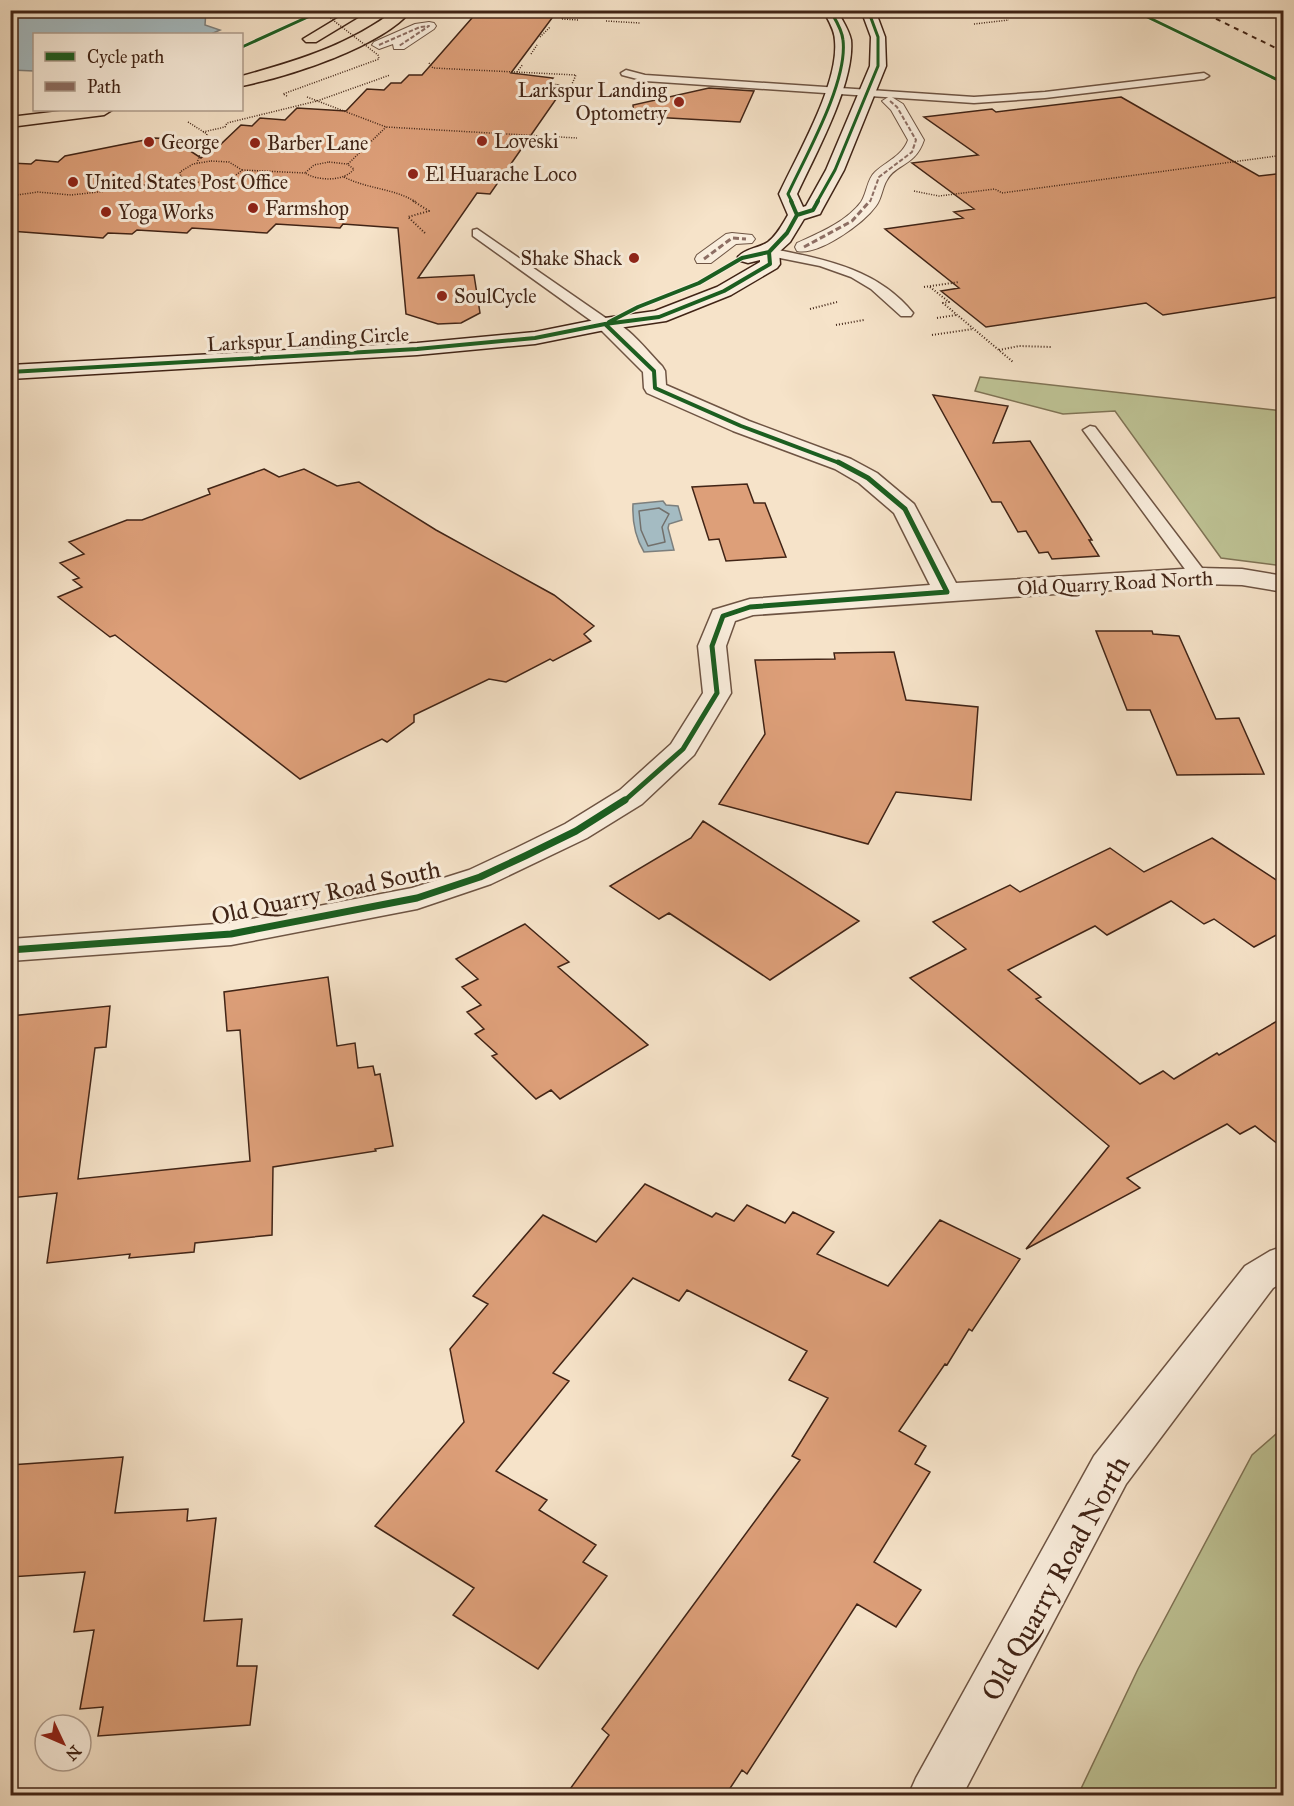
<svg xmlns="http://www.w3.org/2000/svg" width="1294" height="1806" font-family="'IM FELL Great Primer',serif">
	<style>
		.green { fill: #bec395; stroke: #807456; stroke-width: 1.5 }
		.water { fill: #a4bbc2; stroke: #7c7f7d; stroke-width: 1.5 }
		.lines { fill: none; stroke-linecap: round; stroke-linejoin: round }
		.shore { stroke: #72706c; stroke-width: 1.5 }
		.building { fill: #dd9f79; stroke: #412416; stroke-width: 1.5 }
		.service-casing { stroke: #6e5443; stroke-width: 3 }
		.pedestrian-casing { stroke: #6e5443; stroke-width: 2 }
		.minor-casing { stroke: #6e5443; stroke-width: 3 }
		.secondary-casing { stroke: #412416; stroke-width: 3 }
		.primary-casing { stroke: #412416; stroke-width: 3 }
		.path-far1 { stroke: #412416; stroke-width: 1.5; stroke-dasharray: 1 1.5; stroke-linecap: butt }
		.path { stroke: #412416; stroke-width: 2; stroke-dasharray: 1 2; stroke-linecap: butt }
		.service { fill: #f9eddc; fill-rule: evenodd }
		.pedestrian { fill: #f9eddc; fill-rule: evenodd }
		.minor { fill: #f9eddc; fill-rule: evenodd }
		.secondary { fill: #f9eddc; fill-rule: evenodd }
		.primary { fill: #f6e3c9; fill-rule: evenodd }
		.rail { stroke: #412416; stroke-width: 2; stroke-dasharray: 5 5; stroke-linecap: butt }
		.path-bridge { stroke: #412416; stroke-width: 1.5; stroke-dasharray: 1 1.5; stroke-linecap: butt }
		.quiet-far1 { stroke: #8d6e63; stroke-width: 2; stroke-dasharray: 4.5 2; stroke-linecap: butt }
		.quiet { stroke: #8d6e63; stroke-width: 3; stroke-dasharray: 6 3; stroke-linecap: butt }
		.cycleway-far3-casing { stroke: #f9eddc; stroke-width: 4.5 }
		.cycleway-far2-casing { stroke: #f9eddc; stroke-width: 6 }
		.cycleway-far1-casing { stroke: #f9eddc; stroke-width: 8 }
		.cycleway-casing { stroke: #f9eddc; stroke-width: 10 }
		.cycleway-far3 { stroke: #1b5e20; stroke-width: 3 }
		.cycleway-far2 { stroke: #1b5e20; stroke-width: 4 }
		.cycleway-far1 { stroke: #1b5e20; stroke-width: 5 }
		.cycleway { stroke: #1b5e20; stroke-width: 7 }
		.poi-dot { fill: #8f2418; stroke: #f9eddc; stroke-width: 2 }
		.labels { text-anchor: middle; stroke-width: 6; stroke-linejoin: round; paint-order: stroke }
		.far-poi-label { font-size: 20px; fill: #412416; stroke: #f9eddc; text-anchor: start }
		.far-street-label { font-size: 20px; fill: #412416; stroke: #f9eddc }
		.street-label { font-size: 24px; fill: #412416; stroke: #f9eddc }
		.near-street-label { font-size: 28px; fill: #412416; stroke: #f9eddc }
	</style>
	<rect width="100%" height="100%" fill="#f6e3c9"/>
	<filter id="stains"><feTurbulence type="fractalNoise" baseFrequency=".00333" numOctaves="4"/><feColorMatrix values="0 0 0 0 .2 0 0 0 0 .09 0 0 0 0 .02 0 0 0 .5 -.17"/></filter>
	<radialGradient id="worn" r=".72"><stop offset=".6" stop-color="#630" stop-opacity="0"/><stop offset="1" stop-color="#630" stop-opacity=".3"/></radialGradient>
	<path class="green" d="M 980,377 L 1283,411 L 1283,566 L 1221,558 L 1115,411 L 1063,414 L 975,391 Z
		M 1283,1428 L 1283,1795 L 1078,1795 L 1138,1669 L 1252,1455 Z"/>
	<path class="water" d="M 11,10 L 206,11 L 205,25 L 220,30 L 211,34 L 34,34 L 34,71 L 11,70 Z
		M 663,501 L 666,505 L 678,506 L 682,520 L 669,524 L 668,528 L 674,550 L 644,552 C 635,537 632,522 633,504 Z"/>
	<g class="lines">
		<path class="shore" d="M 659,508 L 669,514 L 662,527 L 665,542 L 648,546 L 641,530 L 639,511 Z"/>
	</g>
	<path class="building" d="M 479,10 L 558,10 L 511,73 L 553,78 L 548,84 L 559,85 L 554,92 L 561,92 L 490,194 L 477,193 L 418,278 L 474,275 L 480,313 L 461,323 L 438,324 L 406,314 L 398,228 L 343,224 L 340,228 L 276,224 L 267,233 L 192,228 L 187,233 L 137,230 L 132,234 L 108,233 L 103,238 L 10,231 L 10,163 L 31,164 L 36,160 L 58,162 L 65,156 L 155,138 L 172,139 L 201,158 L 214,145 L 221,144 L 241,125 L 252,126 L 260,118 L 285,120 L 297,108 L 346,111 L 367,89 L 384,90 L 391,83 L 401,83 L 409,75 L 422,75 Z
		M 709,88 L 754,91 L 740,122 L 634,116 L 633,105 Z
		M 1121,97 L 1259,176 L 1284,173 L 1284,296 L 1163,315 L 1146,303 L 986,327 L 941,291 L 959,288 L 885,229 L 963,218 L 954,212 L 974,209 L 912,163 L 978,155 L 924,117 L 992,109 L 996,112 Z
		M 933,395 L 1008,406 L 993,443 L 1030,441 L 1092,540 L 1089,540 L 1099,556 L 1052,559 L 1048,552 L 1039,553 L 1026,531 L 1018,532 L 1001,502 L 992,502 Z
		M 264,469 L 279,477 L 304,469 L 337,486 L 359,482 L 436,530 L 554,595 L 594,626 L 584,634 L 591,641 L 553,661 L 550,659 L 506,682 L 489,679 L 414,715 L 414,722 L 387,742 L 382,739 L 300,779 L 115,635 L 110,637 L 58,597 L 82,587 L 73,580 L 79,578 L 60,563 L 84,554 L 69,542 L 127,520 L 142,520 L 210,494 L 208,489 Z
		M 747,484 L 754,503 L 765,503 L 786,557 L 726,561 L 719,539 L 709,540 L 692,487 Z
		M 1096,631 L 1152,631 L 1153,634 L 1179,636 L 1216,719 L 1239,718 L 1264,774 L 1177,775 L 1150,710 L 1127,710 Z
		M 894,652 L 906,700 L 978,707 L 971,800 L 896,792 L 868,844 L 719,804 L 765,734 L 755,660 L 835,659 L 834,653 Z
		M 703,821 L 859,921 L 770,980 L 669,913 L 659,919 L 610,886 L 691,838 Z
		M 1212,838 L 1284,885 L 1284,931 L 1254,947 L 1214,919 L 1204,924 L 1171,901 L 1107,935 L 1095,926 L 1008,970 L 1041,997 L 1036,999 L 1140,1084 L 1163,1071 L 1174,1079 L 1217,1053 L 1219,1055 L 1284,1017 L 1284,1149 L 1255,1126 L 1240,1134 L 1227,1124 L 1127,1178 L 1140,1188 L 1026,1249 L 1109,1146 L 910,978 L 966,949 L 933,922 L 1010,885 L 1020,892 L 1110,848 L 1144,872 Z
		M 525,924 L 569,962 L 558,967 L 648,1045 L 560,1099 L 551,1090 L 536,1099 L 492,1056 L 497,1054 L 475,1034 L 484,1029 L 467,1012 L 481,1005 L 462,987 L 478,979 L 456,959 Z
		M 328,977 L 337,1046 L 355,1043 L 358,1068 L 373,1066 L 375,1075 L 380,1074 L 393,1146 L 375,1149 L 376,1151 L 273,1167 L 272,1235 L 195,1243 L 194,1252 L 129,1258 L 130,1254 L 47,1263 L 57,1193 L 10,1198 L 10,1016 L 110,1006 L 106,1047 L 95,1048 L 78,1179 L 250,1161 L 240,1030 L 227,1031 L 224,992 Z
		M 645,1184 L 712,1217 L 716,1213 L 734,1221 L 747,1205 L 785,1223 L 793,1212 L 834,1232 L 817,1254 L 888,1286 L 940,1220 L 1020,1259 L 972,1331 L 969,1329 L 947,1365 L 945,1364 L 899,1431 L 926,1446 L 915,1464 L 930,1472 L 874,1562 L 921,1590 L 896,1627 L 857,1604 L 747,1774 L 742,1770 L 725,1796 L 565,1796 L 609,1735 L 602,1729 L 800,1460 L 792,1456 L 828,1398 L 789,1380 L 807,1351 L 687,1290 L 679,1301 L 633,1278 L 553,1373 L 569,1381 L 496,1471 L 547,1500 L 539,1510 L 596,1545 L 583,1562 L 607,1576 L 538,1669 L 453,1615 L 474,1588 L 375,1526 L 464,1422 L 450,1349 L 488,1304 L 473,1296 L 543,1215 L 596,1242 Z
		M 123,1457 L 115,1513 L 188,1509 L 187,1521 L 216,1518 L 204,1621 L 242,1619 L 237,1666 L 257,1666 L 250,1725 L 98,1736 L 103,1707 L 80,1709 L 94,1630 L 74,1632 L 85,1572 L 10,1577 L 10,1465 Z"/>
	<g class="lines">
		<g class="service-casing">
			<path id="service" d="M 866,10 L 944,10 L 948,13 L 943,16 L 870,13 Z
				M 626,70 L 645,75 L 974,97 L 1045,92 L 1204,73 L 1209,76 L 1204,79 L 1045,98 L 974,103 L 645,81 L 622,75 L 621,73 Z
				M 477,229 L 610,321 L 612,324 L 610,327 L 600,327 L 473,236 L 473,230 Z
				M 769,248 C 822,259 877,268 913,313 L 911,316 L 901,316 L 871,289 L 851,277 L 820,266 L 765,255 L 763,252 Z
				M 1090,426 L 1095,427 L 1205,572 L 1207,576 L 1205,580 L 1193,580 L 1083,430 Z"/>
		</g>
		<g class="pedestrian-casing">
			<path id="pedestrian" d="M 429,22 L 434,23 L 436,26 L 434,29 L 404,49 L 394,49 L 393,44 L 379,49 L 372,45 L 374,42 L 415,24 Z
				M 890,96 L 903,104 L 924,140 C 915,167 896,163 887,180 C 882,188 882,198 876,206 C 864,223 819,256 797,251 L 795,247 L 797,243 C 819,233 846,222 861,202 C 867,193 867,179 875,172 C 887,161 902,156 908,140 L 891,110 L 882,101 Z
				M 732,233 L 752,235 L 755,239 L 752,243 L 736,244 L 711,263 L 697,263 L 695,259 L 697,255 L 726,234 Z"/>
		</g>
		<g class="minor-casing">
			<path id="minor" d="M 605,318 C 627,323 646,350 662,366 L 665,371 L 666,385 L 749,421 L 851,459 L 877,473 L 914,504 L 956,583 L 1199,568 L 1242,569 L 1284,576 L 1284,592 L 1242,585 L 1199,584 L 753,615 L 735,621 L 726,646 L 731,693 L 694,755 L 642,804 L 587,838 L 491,884 L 417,909 L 231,945 L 10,961 L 10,939 L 231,923 L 412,888 L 469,870 L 514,849 L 565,824 L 620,790 L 671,744 L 703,693 L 698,646 L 713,610 L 750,599 L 930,585 L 894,513 L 859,483 L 835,469 L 733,431 L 647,393 L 644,388 L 643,372 L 595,324 L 598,320 Z
				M 1284,1246 L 1284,1282 L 1273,1288 L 1126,1484 L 962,1796 L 908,1796 L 916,1778 L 1094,1456 L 1245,1266 L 1270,1251 Z"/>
		</g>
		<g class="secondary-casing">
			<path id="secondary" d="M 823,10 L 837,10 C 842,20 849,30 851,40 C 855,83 815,155 797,194 L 803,207 L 806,206 L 826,170 L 870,66 L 871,37 L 861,10 L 875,10 L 885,37 L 886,66 L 844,170 L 822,210 L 820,214 L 804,219 L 790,242 L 779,252 L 780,264 L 777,268 L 731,295 L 666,321 L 605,330 L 535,344 L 417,355 L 10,379 L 10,365 L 417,343 L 535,332 L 605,318 L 655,311 L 717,287 L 760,262 L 760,260 L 748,263 L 741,261 L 738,257 C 744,249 759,248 768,242 C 777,235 782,225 788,215 L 779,194 C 797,155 839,84 835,41 C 835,30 828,20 823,10 Z"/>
		</g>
		<g class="primary-casing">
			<path id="primary" d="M 351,10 L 369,10 L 316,42 L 306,42 L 303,39 Z
				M 395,10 L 412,10 C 380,48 289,76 242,86 L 242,76 C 296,61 350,45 395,10 Z
				M 69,110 L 112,110 L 104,115 L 10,127 L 10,117 Z"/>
		</g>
		<path class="path-far1" d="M 562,19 L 578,20
			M 562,19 L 570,10
			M 606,21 L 640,23
			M 974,24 L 1009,20
			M 540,37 L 550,27
			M 531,54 L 537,45
			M 429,63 L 433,68 L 576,75 L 571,86 L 584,87
			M 517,72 L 523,64
			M 307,97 L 386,127 L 577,138
			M 188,122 L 207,134 L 197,163
			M 203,132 L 225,127 L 227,123 L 317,101 L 390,75
			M 211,161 L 229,162 L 242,170 C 226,186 201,186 181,177 L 180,172 L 193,164 Z
			M 329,162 L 347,164 L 354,169 C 344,182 318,181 305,173 L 314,165 Z
			M 348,164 L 386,127
			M 242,170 L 305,173
			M 344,177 C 367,189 393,188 416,202
			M 914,191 L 939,196 L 995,189 L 1002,193 L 1284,155
			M 10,196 L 38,192 L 71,195 L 125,189 L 181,177"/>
		<path class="path" d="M 413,201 L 429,211 L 408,217 L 426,234
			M 924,287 L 959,282
			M 930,287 L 949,302 L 943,303 L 1013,362
			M 810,309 L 837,302
			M 937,318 L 956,315
			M 836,325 L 864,320
			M 932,335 L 973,329
			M 999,350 L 1019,346 L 1051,347"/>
		<use href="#service" class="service"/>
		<use href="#pedestrian" class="pedestrian"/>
		<use href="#minor" class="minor"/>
		<use href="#secondary" class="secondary"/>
		<use href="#primary" class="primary"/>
		<path class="rail" d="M 1198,10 L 1284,52"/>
		<path class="path-bridge" d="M 287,96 L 283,94 L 379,59 L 378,55 L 320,10"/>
		<path class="quiet-far1" d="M 379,45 L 420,27 L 429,26 L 399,46
			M 870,202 L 879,177 L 912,152 L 916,140 L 897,107 L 890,101"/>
		<path class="quiet" d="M 804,247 L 852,221 L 870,201
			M 704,259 L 732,238 L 746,239"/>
		<g class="cycleway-far3-casing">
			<path id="cycleway-far3" d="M 1133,10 L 1284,83
				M 242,47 L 323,10
				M 792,202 L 788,194 C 806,155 848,82 843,40 C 842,29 835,19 830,10
				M 817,202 L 835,170 L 878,66 L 878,37 L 868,10"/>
		</g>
		<g class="cycleway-far2-casing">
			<path id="cycleway-far2" d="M 791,201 L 797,215
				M 609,322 L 638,307 L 699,283 L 742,258 L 769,252 L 787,233 L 797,215 L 813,210 L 818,201
				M 605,324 L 654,371 L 655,388 L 741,426 L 842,464
				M 10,372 L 417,349 L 535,338 L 605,324 L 659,317 L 724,291 L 770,264 L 769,252"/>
		</g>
		<g class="cycleway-far1-casing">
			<path id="cycleway-far1" d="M 623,802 L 683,749 L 717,693 L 712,646 L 723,616 L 750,607 L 947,592 L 905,509 L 868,478 L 838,462"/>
		</g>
		<g class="cycleway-casing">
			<path id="cycleway" d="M 10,950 L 231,934 L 417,898 L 480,877 L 525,856 L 576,831 L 625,800"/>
		</g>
		<use href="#cycleway-far3" class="cycleway-far3"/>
		<use href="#cycleway-far2" class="cycleway-far2"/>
		<use href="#cycleway-far1" class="cycleway-far1"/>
		<use href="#cycleway" class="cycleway"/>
	</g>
	<g class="poi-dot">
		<circle cx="679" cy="102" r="6"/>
		<circle cx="482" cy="141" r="6"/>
		<circle cx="149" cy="142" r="6"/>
		<circle cx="255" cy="143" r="6"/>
		<circle cx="413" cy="174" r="6"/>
		<circle cx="73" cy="182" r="6"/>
		<circle cx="253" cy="208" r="6"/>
		<circle cx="106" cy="212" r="6"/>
		<circle cx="634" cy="258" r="6"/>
		<circle cx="442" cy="296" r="6"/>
	</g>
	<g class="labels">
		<g class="far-poi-label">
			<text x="667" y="97" text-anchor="end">Larkspur Landing<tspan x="667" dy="23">Optometry</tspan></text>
			<text x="494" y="148">Loveski</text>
			<text x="161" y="149">George</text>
			<text x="267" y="150">Barber Lane</text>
			<text x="425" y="181">El Huarache Loco</text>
			<text x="85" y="189">United States Post Office</text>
			<text x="265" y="215">Farmshop</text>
			<text x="118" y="219">Yoga Works</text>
			<text x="622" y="265" text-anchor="end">Shake Shack</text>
			<text x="454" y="303">SoulCycle</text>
		</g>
		<g class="far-street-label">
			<text transform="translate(308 339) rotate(-3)" y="7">Larkspur Landing Circle</text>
			<text transform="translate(1115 583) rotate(-3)" y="7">Old Quarry Road North</text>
		</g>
		<g class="street-label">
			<text transform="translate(326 893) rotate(-12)" y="8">Old Quarry Road South</text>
		</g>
		<g class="near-street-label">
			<text transform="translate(1055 1578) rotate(-61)" y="10">Old Quarry Road North</text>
		</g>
	</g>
	<rect width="1294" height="1806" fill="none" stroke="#f6e3c9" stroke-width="36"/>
	<rect x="12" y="12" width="1270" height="1782" fill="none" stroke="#412416" stroke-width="3"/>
	<rect x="18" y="18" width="1258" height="1770" fill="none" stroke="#412416" stroke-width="1.5"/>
	<rect x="33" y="33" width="210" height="78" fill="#f9eddc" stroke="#af9d8d" stroke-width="1.5"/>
	<rect x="45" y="52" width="30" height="9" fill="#1b5e20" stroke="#af9d8d" stroke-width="1.5"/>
	<text x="87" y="63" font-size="18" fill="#412416">Cycle path</text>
	<rect x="45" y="82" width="30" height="9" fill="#8d6e63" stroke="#af9d8d" stroke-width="1.5"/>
	<text x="87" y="93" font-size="18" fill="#412416">Path</text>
	<g transform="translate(63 1743) rotate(134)"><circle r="28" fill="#f9eddc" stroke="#af9d8d" stroke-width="1.5"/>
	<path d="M0-4.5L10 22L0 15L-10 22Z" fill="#8f2418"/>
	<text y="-9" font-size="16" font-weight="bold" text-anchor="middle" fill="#412416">N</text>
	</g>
	<rect width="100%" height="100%" filter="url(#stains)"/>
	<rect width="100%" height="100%" fill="url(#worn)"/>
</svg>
